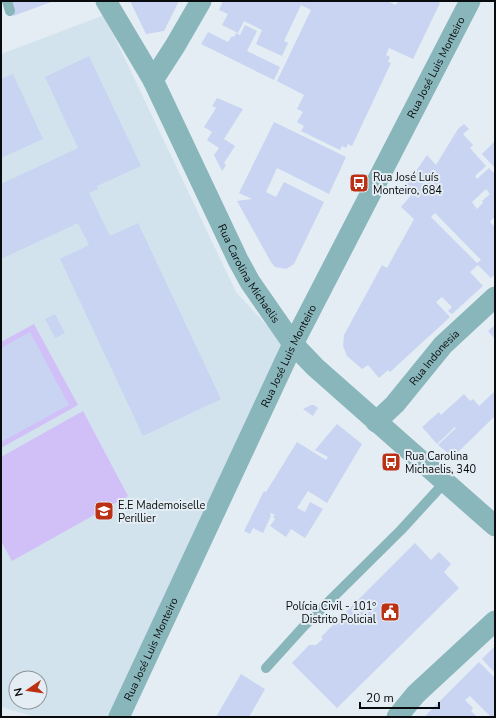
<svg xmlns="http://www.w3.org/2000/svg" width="496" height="718" font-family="'Nunito Sans',sans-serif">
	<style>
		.built { fill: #d3e3ed; fill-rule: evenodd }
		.green { fill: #d1bff8 }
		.building { fill: #c8d4f1; fill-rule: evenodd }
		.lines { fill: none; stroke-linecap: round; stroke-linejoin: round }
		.service { stroke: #89b6bb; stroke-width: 10 }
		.minor { stroke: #89b6bb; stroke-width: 21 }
		.labels { text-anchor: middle; stroke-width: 4; stroke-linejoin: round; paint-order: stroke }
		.street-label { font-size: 11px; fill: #090c0e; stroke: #e4edf3 }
		.poi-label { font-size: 11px; fill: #090c0e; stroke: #e4edf3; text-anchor: start }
	</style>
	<rect width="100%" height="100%" fill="#e4edf3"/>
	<path class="built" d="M 104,15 L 236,292 L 284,344 L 110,717 L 35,717 L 1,707 L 1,54 ZM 16,678 L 40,678 L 40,702 L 16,702 Z"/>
	<path class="green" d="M 34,324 L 78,405 L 1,448 L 1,342 Z
		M 83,411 L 128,496 L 12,561 L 1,541 L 1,457 Z"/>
	<path class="building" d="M 9,1 L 54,1 L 13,16 Z
		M 130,1 L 179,1 L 164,31 L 146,34 Z
		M 223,1 L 387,1 L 396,5 L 398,1 L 436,1 L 440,3 L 413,59 L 389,48 L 386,55 L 390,57 L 388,62 L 391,63 L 352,146 L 348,144 L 346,148 L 342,146 L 340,150 L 301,131 L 304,126 L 297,122 L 303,112 L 297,109 L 304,95 L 277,81 L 311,10 L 301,5 L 284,41 L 288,43 L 282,56 L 256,44 L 262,30 L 244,21 L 238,33 L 222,25 L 228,14 L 219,10 Z
		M 245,25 L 257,31 L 247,51 L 280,67 L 274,80 L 201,44 L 208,32 L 228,42 L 232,36 L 234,37 L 236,33 L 240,35 Z
		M 89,56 L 141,166 L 97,186 L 98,189 L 89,193 L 110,236 L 138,223 L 221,399 L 143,436 L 60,259 L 89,245 L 78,223 L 1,259 L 1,184 L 78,148 L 45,77 Z
		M 13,74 L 43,139 L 1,158 L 1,79 Z
		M 217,98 L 243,109 L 224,139 L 235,146 L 224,163 L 226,165 L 222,171 L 214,155 L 219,148 L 207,140 L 212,132 L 204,127 L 216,108 L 212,106 Z
		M 274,122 L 346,157 L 329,194 L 277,168 L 266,192 L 276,197 L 284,182 L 324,202 L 294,264 L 286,269 L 275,267 L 271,262 L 237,201 L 252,199 L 239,193 Z
		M 464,124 L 469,129 L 463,134 L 473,145 L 470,148 L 486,166 L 475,176 L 477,179 L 489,168 L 495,174 L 495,220 L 493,218 L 490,222 L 495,227 L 495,274 L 491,278 L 478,265 L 470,272 L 483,286 L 452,314 L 448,311 L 452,307 L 442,297 L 436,302 L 450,317 L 390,372 L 388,370 L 379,378 L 368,365 L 362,369 L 347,356 L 343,346 L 344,335 L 382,265 L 387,268 L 414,219 L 401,207 L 415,191 L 407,184 L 427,155 L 436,165 L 458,129 ZM 486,189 L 490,194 L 482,201 L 483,203 L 477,209 L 472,202 ZM 435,213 L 481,260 L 477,263 L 431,217 Z
		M 495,141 L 495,168 L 482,154 Z
		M 55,314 L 65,333 L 55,338 L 45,319 Z
		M 495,325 L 495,339 L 488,331 Z
		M 30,332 L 69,405 L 1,442 L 1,348 Z
		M 495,391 L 495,416 L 453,457 L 438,445 L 456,428 L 455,427 L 437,444 L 422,427 L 439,412 L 441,415 L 464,394 L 470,401 L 473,399 L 479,406 Z
		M 311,405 L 314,405 L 318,408 L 313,416 L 303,409 Z
		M 337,424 L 362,444 L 327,503 L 308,491 L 297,508 L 305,512 L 310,502 L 323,509 L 305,538 L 291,529 L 286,537 L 270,526 L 275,519 L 273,517 L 275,515 L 271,513 L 270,515 L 271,516 L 263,533 L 253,528 L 250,534 L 244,531 L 264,491 L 266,492 L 297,442 L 326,460 L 328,457 L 315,450 Z
		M 415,543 L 431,560 L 439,552 L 451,564 L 444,572 L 459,588 L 337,708 L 292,663 L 309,645 L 316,645 L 323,639 L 321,637 Z
		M 495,646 L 495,673 L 482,659 Z
		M 479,662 L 495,678 L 495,717 L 491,717 L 470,696 L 465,700 L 473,708 L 471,711 L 477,717 L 428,717 L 426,715 Z
		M 241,674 L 265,689 L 249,717 L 216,717 Z"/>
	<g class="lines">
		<path class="service" d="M 7,1 L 10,11
			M 266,668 L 304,626 L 401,530 L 445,482"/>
		<g class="minor">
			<path id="s1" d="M 106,1 L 153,80 L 238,260 L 250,282 L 293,344 L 315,367 L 495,526"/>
			<path d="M 153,80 L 175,46 L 201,1"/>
			<path id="s2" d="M 376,422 L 395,404 L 443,345 L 495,297"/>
			<path id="s3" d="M 119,717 L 293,344 L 470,1"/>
			<path d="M 397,717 L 416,694 L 495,621"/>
		</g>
	</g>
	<defs>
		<g id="bus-square" transform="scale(1)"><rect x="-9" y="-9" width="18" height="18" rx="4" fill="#bc3114" stroke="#e4edf3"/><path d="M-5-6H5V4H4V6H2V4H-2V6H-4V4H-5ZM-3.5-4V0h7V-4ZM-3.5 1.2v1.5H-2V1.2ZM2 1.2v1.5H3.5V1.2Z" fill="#fff"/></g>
		<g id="school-square" transform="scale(1)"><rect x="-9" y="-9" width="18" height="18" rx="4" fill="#bc3114" stroke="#e4edf3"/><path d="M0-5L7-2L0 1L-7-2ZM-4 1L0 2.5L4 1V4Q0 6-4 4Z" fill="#fff"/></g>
		<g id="civic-square" transform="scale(1)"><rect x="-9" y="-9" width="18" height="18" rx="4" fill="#bc3114" stroke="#e4edf3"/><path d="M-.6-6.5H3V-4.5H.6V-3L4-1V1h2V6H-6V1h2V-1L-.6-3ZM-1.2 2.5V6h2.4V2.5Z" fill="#fff"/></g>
	</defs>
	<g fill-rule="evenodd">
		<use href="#bus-square" x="359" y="183"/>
		<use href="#bus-square" x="391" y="462"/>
		<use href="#school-square" x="104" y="511"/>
		<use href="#civic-square" x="390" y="612"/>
	</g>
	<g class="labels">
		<g class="street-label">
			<text dy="4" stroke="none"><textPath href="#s3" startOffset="723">Rua José Luis Monteiro</textPath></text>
			<text dy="4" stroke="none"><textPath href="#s1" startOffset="308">Rua Carolina Michaelis</textPath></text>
			<text dy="4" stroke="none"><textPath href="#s3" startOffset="399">Rua José Luis Monteiro</textPath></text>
			<text dy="4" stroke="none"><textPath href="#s2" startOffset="87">Rua Indonesia</textPath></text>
			<text dy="4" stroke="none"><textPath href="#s3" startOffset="75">Rua José Luis Monteiro</textPath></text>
		</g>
		<g class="poi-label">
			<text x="373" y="181">Rua José Luís<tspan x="373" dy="13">Monteiro, 684</tspan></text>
			<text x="405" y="460">Rua Carolina<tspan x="405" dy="13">Michaelis, 340</tspan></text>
			<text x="118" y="509">E.E Mademoiselle<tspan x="118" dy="13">Perillier</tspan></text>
			<text x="376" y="610" text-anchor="end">Polícia Civil - 101º<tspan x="376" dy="13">Distrito Policial</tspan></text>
		</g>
	</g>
	<rect width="496" height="718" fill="none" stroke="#090c0e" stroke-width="4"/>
	<g transform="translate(28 690) rotate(257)"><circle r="19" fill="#e4edf3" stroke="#8c9397"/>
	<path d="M0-3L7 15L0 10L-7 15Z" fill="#bc3114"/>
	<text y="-6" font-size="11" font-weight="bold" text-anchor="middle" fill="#090c0e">N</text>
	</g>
	<path d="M360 702v6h79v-6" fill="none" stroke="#090c0e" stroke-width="2"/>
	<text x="366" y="702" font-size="12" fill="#090c0e" stroke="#e4edf3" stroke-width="3" paint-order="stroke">20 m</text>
</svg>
